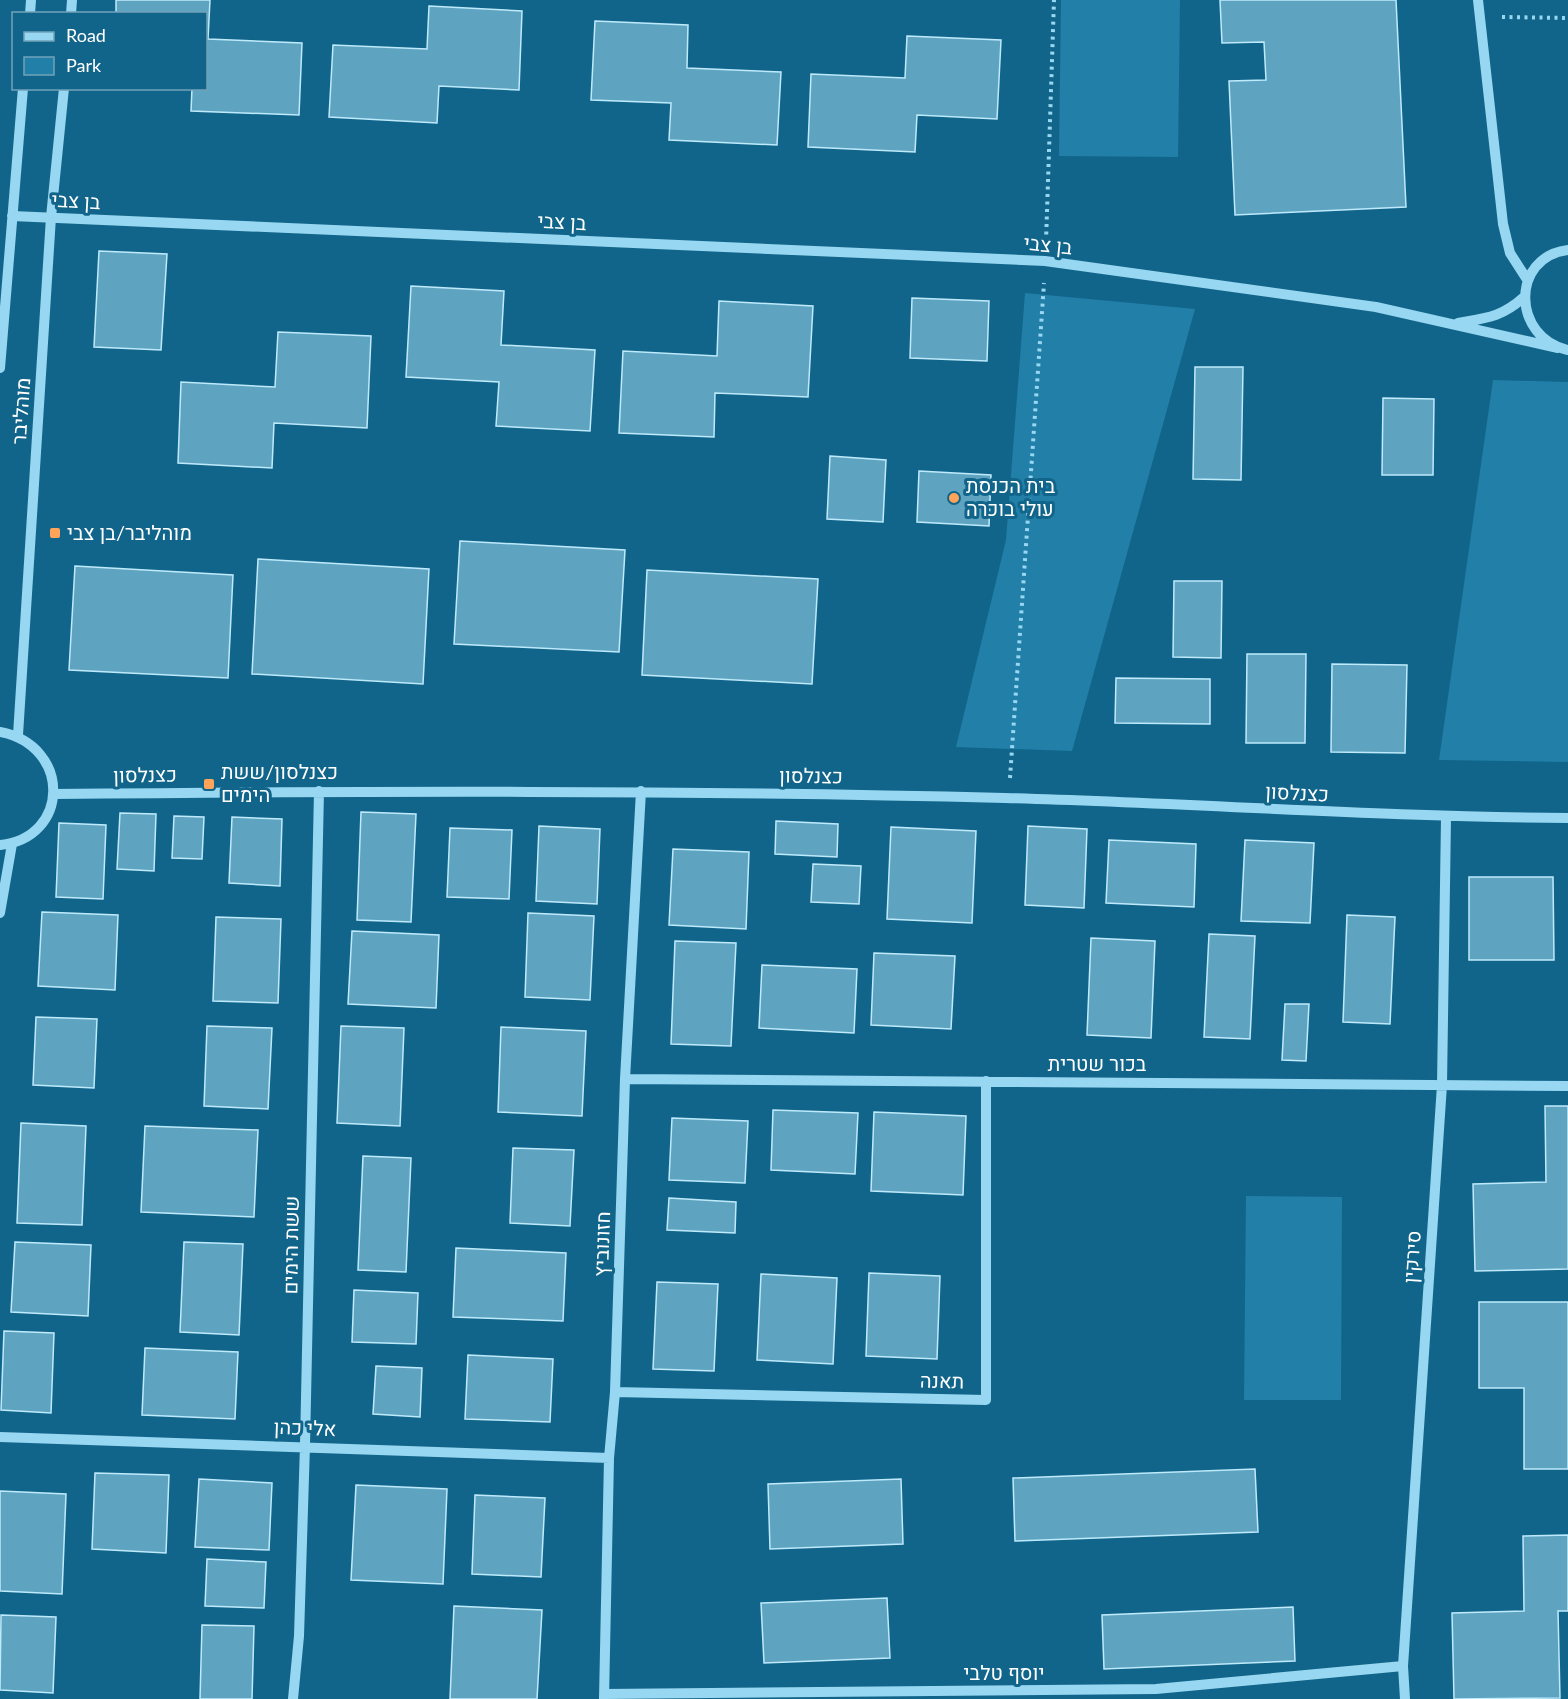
<svg xmlns="http://www.w3.org/2000/svg" width="1568" height="1699" font-family="Lato,Heebo,sans-serif">
	<style>
		.green { fill: #217fa8 }
		.building { fill: #5ea4c1; stroke: #beeafc; stroke-width: 1.5 }
		.lines { fill: none; stroke-linecap: round; stroke-linejoin: round }
		.path { stroke: #98d7f1; stroke-width: 4; stroke-dasharray: 3 4.5; stroke-linecap: butt }
		.minor { stroke: #98d7f1; stroke-width: 10 }
		.poi-dot { fill: #ffa458; stroke: #12658a; stroke-width: 2 }
		.labels { text-anchor: middle; stroke-width: 6; stroke-linejoin: round; paint-order: stroke }
		.street-label { font-size: 20px; fill: #fff; stroke: #12658a }
		.poi-label { font-size: 20px; fill: #fff; stroke: #12658a; text-anchor: start }
	</style>
	<rect width="100%" height="100%" fill="#12658a"/>
	<path class="green" d="M 1061,0 L 1180,0 L 1178,157 L 1059,156 Z
		M 1025,293 L 1195,309 L 1072,751 L 956,747 L 1006,540 Z
		M 1493,380 L 1568,382 L 1568,762 L 1439,760 Z
		M 1246,1196 L 1342,1197 L 1341,1400 L 1244,1400 Z"/>
	<path class="building" d="M 116,0 L 210,0 L 208,39 L 302,43 L 299,115 L 191,111 L 192,88 L 206,88 L 206,14 L 116,14 Z
		M 1220,0 L 1396,0 L 1406,207 L 1235,215 L 1229,81 L 1266,80 L 1264,42 L 1222,43 Z
		M 429,6 L 522,11 L 519,90 L 439,86 L 437,123 L 329,117 L 333,45 L 427,49 Z
		M 595,21 L 688,25 L 687,68 L 781,72 L 777,145 L 669,140 L 671,103 L 591,100 Z
		M 907,36 L 1001,40 L 997,119 L 917,115 L 915,152 L 808,147 L 811,74 L 905,78 Z
		M 99,251 L 167,254 L 161,350 L 94,347 Z
		M 411,286 L 504,291 L 501,345 L 595,350 L 590,431 L 496,426 L 499,382 L 406,377 Z
		M 912,298 L 989,301 L 987,361 L 910,358 Z
		M 719,301 L 813,306 L 808,397 L 715,393 L 714,437 L 619,433 L 623,351 L 717,356 Z
		M 278,332 L 371,336 L 367,428 L 274,423 L 272,468 L 178,463 L 181,382 L 275,387 Z
		M 1195,367 L 1243,367 L 1241,480 L 1193,479 Z
		M 1383,398 L 1434,399 L 1433,475 L 1382,475 Z
		M 830,456 L 886,460 L 883,522 L 827,519 Z
		M 919,471 L 991,475 L 989,526 L 917,522 Z
		M 460,541 L 625,550 L 619,652 L 454,644 Z
		M 258,559 L 429,569 L 423,684 L 252,674 Z
		M 75,566 L 233,575 L 228,678 L 69,670 Z
		M 647,570 L 818,579 L 812,684 L 642,675 Z
		M 1174,581 L 1222,581 L 1221,658 L 1173,657 Z
		M 1247,654 L 1306,654 L 1305,743 L 1246,743 Z
		M 1332,664 L 1407,665 L 1405,753 L 1331,752 Z
		M 1116,678 L 1210,679 L 1210,724 L 1115,723 Z
		M 361,812 L 416,814 L 411,922 L 357,920 Z
		M 120,813 L 156,814 L 154,871 L 117,869 Z
		M 174,816 L 204,817 L 202,859 L 172,858 Z
		M 232,817 L 282,819 L 280,886 L 229,883 Z
		M 776,821 L 838,824 L 837,857 L 775,854 Z
		M 59,823 L 106,825 L 103,899 L 56,897 Z
		M 539,826 L 600,829 L 597,904 L 536,901 Z
		M 1028,826 L 1087,829 L 1084,908 L 1025,905 Z
		M 891,827 L 976,831 L 972,923 L 887,919 Z
		M 450,828 L 512,830 L 509,899 L 447,897 Z
		M 1109,840 L 1196,844 L 1194,907 L 1106,903 Z
		M 1245,840 L 1314,843 L 1310,923 L 1241,921 Z
		M 673,849 L 749,852 L 746,929 L 669,925 Z
		M 813,864 L 861,866 L 859,904 L 811,902 Z
		M 1469,877 L 1553,877 L 1554,960 L 1469,960 Z
		M 42,912 L 118,915 L 115,990 L 38,986 Z
		M 528,913 L 594,916 L 590,1000 L 525,997 Z
		M 1347,915 L 1395,917 L 1390,1024 L 1343,1022 Z
		M 216,917 L 281,919 L 278,1003 L 213,1001 Z
		M 352,931 L 439,935 L 436,1008 L 348,1004 Z
		M 1209,934 L 1255,936 L 1250,1039 L 1204,1037 Z
		M 1091,938 L 1155,941 L 1151,1038 L 1087,1035 Z
		M 675,941 L 736,943 L 731,1046 L 671,1044 Z
		M 874,953 L 955,956 L 951,1029 L 871,1025 Z
		M 762,965 L 857,969 L 854,1033 L 759,1028 Z
		M 1285,1004 L 1309,1004 L 1306,1061 L 1282,1060 Z
		M 36,1017 L 97,1019 L 94,1088 L 33,1085 Z
		M 207,1026 L 272,1028 L 268,1109 L 204,1106 Z
		M 341,1026 L 404,1028 L 400,1126 L 337,1123 Z
		M 501,1027 L 586,1031 L 582,1116 L 498,1112 Z
		M 1545,1106 L 1568,1106 L 1568,1269 L 1475,1271 L 1473,1184 L 1546,1182 Z
		M 773,1110 L 858,1113 L 855,1174 L 771,1170 Z
		M 874,1112 L 966,1116 L 963,1195 L 871,1191 Z
		M 672,1118 L 748,1121 L 745,1183 L 669,1180 Z
		M 21,1123 L 86,1126 L 82,1225 L 17,1223 Z
		M 145,1126 L 258,1130 L 254,1217 L 141,1212 Z
		M 513,1148 L 574,1150 L 570,1226 L 510,1223 Z
		M 363,1156 L 411,1158 L 406,1272 L 358,1270 Z
		M 669,1198 L 736,1202 L 735,1233 L 667,1230 Z
		M 15,1242 L 91,1245 L 88,1316 L 11,1312 Z
		M 184,1242 L 243,1244 L 239,1335 L 180,1332 Z
		M 456,1248 L 566,1253 L 563,1321 L 453,1317 Z
		M 869,1273 L 940,1276 L 937,1359 L 866,1356 Z
		M 761,1274 L 837,1278 L 833,1364 L 757,1360 Z
		M 657,1282 L 718,1284 L 714,1371 L 653,1369 Z
		M 354,1290 L 418,1293 L 416,1344 L 352,1342 Z
		M 1479,1302 L 1568,1302 L 1568,1469 L 1524,1469 L 1524,1388 L 1479,1388 Z
		M 4,1331 L 54,1333 L 51,1413 L 1,1410 Z
		M 145,1348 L 238,1352 L 235,1419 L 142,1415 Z
		M 468,1355 L 553,1359 L 550,1422 L 465,1419 Z
		M 376,1366 L 422,1368 L 420,1417 L 373,1414 Z
		M 1255,1469 L 1258,1532 L 1015,1541 L 1013,1478 Z
		M 95,1473 L 169,1475 L 166,1553 L 92,1549 Z
		M 199,1479 L 272,1483 L 269,1550 L 195,1547 Z
		M 901,1479 L 903,1544 L 770,1549 L 768,1484 Z
		M 356,1485 L 447,1489 L 443,1584 L 351,1580 Z
		M 0,1491 L 66,1494 L 62,1594 L 0,1591 Z
		M 475,1495 L 545,1498 L 541,1577 L 472,1574 Z
		M 1568,1535 L 1568,1611 L 1558,1611 L 1560,1698 L 1454,1699 L 1452,1613 L 1524,1611 L 1523,1536 Z
		M 207,1559 L 266,1562 L 264,1608 L 205,1606 Z
		M 887,1598 L 890,1658 L 764,1663 L 761,1603 Z
		M 454,1606 L 542,1610 L 537,1699 L 450,1699 Z
		M 1293,1607 L 1295,1661 L 1104,1669 L 1102,1615 Z
		M 1,1615 L 56,1617 L 53,1693 L 0,1690 Z
		M 202,1625 L 254,1626 L 252,1699 L 200,1699 Z"/>
	<g class="lines">
		<path class="path" d="M 1502,17 L 1568,18
			M 1046,242 L 1054,0
			M 1010,778 L 1044,283"/>
		<path class="minor" d="M 1478,0 L 1503,224 L 1510,253 L 1528,281
			M 30,14 L 31,0
			M 71,14 L 72,0
			M 12,216 L 1045,261 L 1376,307 L 1558,348
			M 1568,250 C 1510,257 1512,338 1568,350
			M 1458,323 C 1487,318 1502,317 1524,297
			M 0,368 L 23,88
			M 0,732 C 72,746 70,838 0,845
			M 18,735 L 51,217 L 64,88
			M 53,794 C 371,791 688,790 1005,798 C 1193,803 1380,817 1568,818
			M 0,913 L 12,844
			M 625,1079 L 1568,1086
			M 615,1392 L 986,1400 L 986,1081
			M 0,1437 L 609,1458
			M 604,1694 L 1156,1689 L 1403,1666
			M 293,1699 L 299,1636 L 305,1445 L 319,791
			M 604,1699 L 609,1458 L 615,1392 L 625,1079 L 641,791
			M 1405,1699 L 1403,1666 L 1442,1085 L 1446,818"/>
	</g>
	<g class="poi-dot">
		<circle cx="954" cy="498" r="6"/>
		<rect x="49" y="527" width="12" height="12" rx="3"/>
		<rect x="203" y="778" width="12" height="12" rx="3"/>
	</g>
	<g class="labels">
		<g class="street-label">
			<text transform="translate(76 201) rotate(3)" y="7">בן צבי</text>
			<text transform="translate(562 222) rotate(3)" y="7">בן צבי</text>
			<text transform="translate(1048 245) rotate(6)" y="7">בן צבי</text>
			<text transform="translate(21 411) rotate(-86)" y="7">מוהליבר</text>
			<text transform="translate(145 775) rotate(-1)" y="7">כצנלסון</text>
			<text transform="translate(811 776) rotate(1)" y="7">כצנלסון</text>
			<text transform="translate(1297 793) rotate(3)" y="7">כצנלסון</text>
			<text x="1097" y="1071">בכור שטרית</text>
			<text transform="translate(602 1244) rotate(-88)" y="7">חזונוביץ</text>
			<text transform="translate(291 1245) rotate(-89)" y="7">ששת הימים</text>
			<text transform="translate(1412 1257) rotate(-86)" y="7">סירקין</text>
			<text transform="translate(942 1381) rotate(1)" y="7">תאנה</text>
			<text transform="translate(305 1428) rotate(2)" y="7">אלי כהן</text>
			<text x="1004" y="1680">יוסף טלבי</text>
		</g>
		<g class="poi-label">
			<text x="966" y="493">בית הכנסת<tspan x="966" dy="23">עולי בוכרה</tspan></text>
			<text x="67" y="540">מוהליבר/בן צבי</text>
			<text x="221" y="779">כצנלסון/ששת<tspan x="221" dy="23">הימים</tspan></text>
		</g>
	</g>
	<rect x="12" y="12" width="195" height="78" fill="#12658a" stroke="#71a3b9" stroke-width="1.5"/>
	<rect x="24" y="32" width="30" height="9" fill="#98d7f1" stroke="#71a3b9" stroke-width="1.5"/>
	<text x="66" y="42" font-size="18" fill="#ffffff">Road</text>
	<rect x="24" y="57" width="30" height="18" fill="#217fa8" stroke="#71a3b9" stroke-width="1.5"/>
	<text x="66" y="72" font-size="18" fill="#ffffff">Park</text>
</svg>
